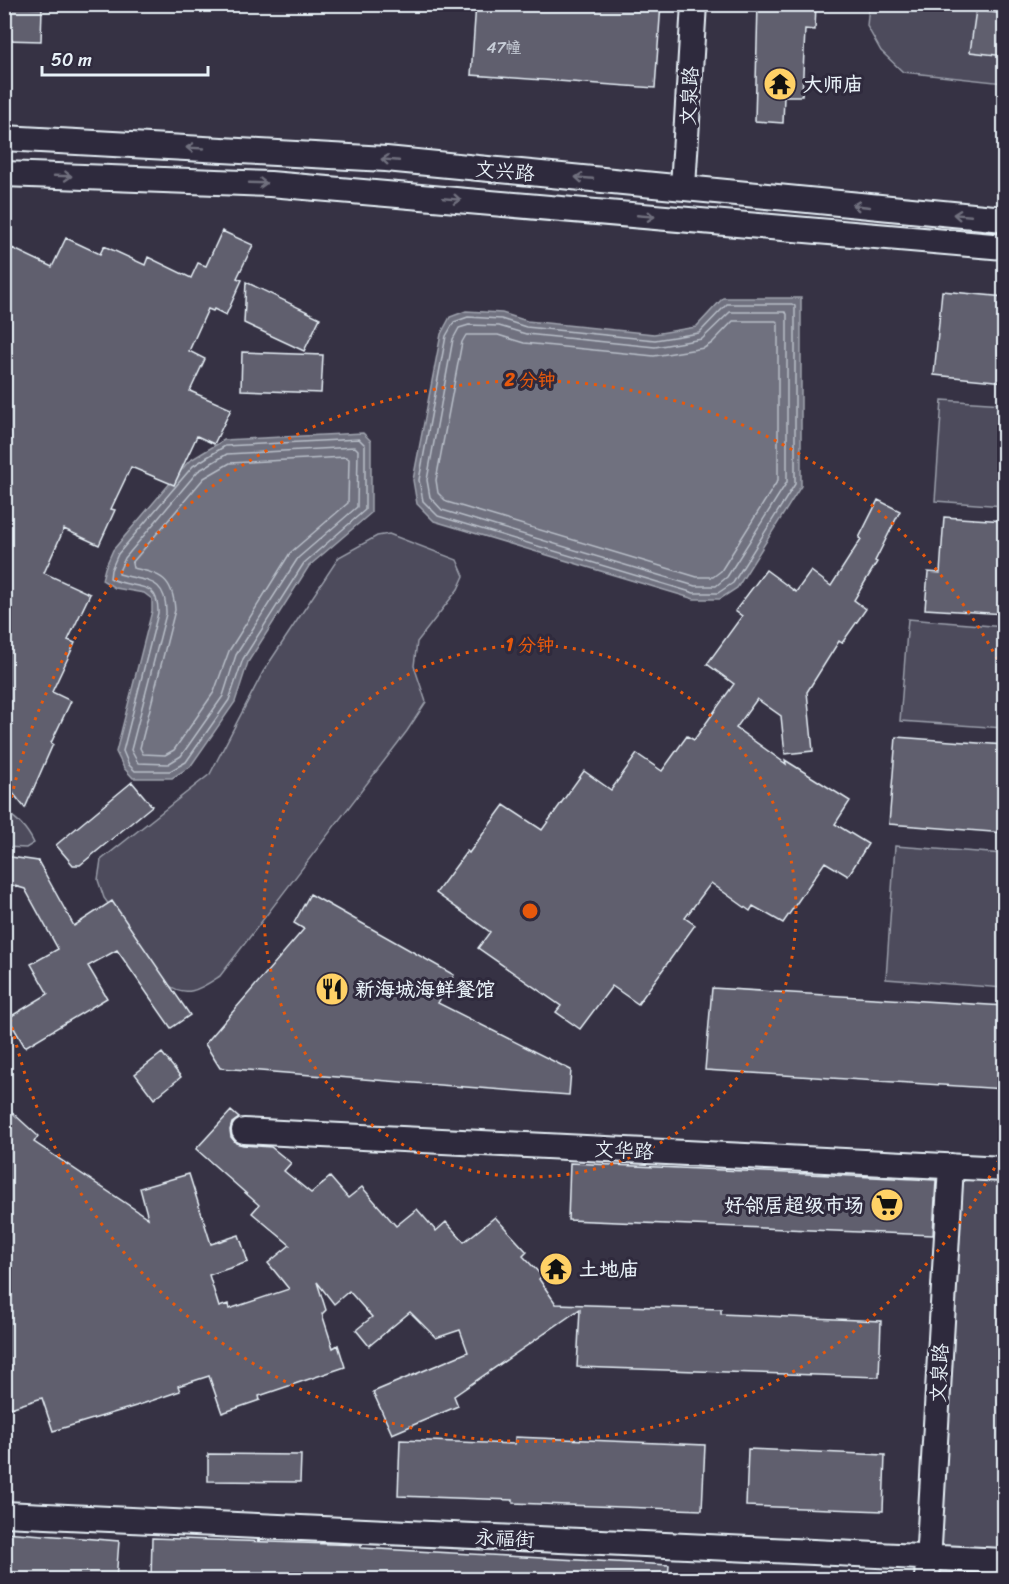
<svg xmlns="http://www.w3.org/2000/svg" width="1009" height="1584" font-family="Sriracha,'LXGW WenKai TC',sans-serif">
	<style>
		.green { fill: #4d4b5c; stroke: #9a9eaa; stroke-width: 1.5 }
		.water { fill: #70717f; stroke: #a0a4af; stroke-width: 1.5 }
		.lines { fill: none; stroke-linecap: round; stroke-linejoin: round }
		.shore { stroke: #b8bec8; stroke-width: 1.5 }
		.building { fill: #605e6e; stroke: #e8f1f8; stroke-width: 1.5 }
		.minor-casing { stroke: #e8f1f8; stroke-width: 28 }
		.minor { stroke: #2f2a3d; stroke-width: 24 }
		.oneway { stroke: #70707e }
		.ring { fill: none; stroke: #e8590c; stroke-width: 3; stroke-dasharray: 3 6 }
		.labels { text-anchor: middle; stroke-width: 6; stroke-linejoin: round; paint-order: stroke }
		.number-label { font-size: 16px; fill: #c6ccd6 }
		.poi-label { font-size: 20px; font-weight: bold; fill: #e8f1f8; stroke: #2f2a3d; text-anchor: start }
		.street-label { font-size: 20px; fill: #e8f1f8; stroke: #2f2a3d }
		.centre { fill: #e8590c; stroke: #2f2a3d; stroke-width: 3 }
		.ring-label { font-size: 18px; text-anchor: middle; font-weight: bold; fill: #e8590c; stroke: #2f2a3d; stroke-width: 6; stroke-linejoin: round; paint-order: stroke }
	</style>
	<rect width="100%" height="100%" fill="#363244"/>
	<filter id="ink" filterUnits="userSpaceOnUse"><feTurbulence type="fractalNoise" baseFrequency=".0167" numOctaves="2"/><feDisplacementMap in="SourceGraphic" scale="12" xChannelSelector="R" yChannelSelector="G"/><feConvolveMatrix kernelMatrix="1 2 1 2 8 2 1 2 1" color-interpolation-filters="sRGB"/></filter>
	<g filter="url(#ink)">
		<path class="green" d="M 869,5 L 1004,5 L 1004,83 L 903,72 L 881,51 L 867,26 Z
			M 942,400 L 1004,404 L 1004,506 L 935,501 Z
			M 389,534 L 457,560 L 464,576 L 458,589 L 417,642 L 414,666 L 426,702 L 407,731 L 220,976 C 200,989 187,999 165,983 L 104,898 L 98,880 L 101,860 L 210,774 L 263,672 L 339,557 L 377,536 Z
			M 908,619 L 1004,627 L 1004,728 L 900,721 Z
			M 5,812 C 19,819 27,829 34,843 L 26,848 L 5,847 Z
			M 895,846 L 1004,854 L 1004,988 L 886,979 Z
			M 951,1166 L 1004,1169 L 1004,1561 L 928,1557 Z"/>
		<path class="water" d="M 723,298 L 801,298 L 801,486 L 737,588 L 720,599 L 694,599 L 434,521 L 417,504 L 413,480 L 441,334 L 450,317 L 466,311 L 502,313 L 527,321 L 654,334 L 696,327 Z
			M 363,433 L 371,441 L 371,513 L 309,566 L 248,662 L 235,702 L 190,767 L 172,778 L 133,778 L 124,768 L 116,752 L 152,611 L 152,599 L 144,593 L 115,588 L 102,580 L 105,568 L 113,550 L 189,461 L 224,440 Z"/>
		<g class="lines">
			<path class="shore" d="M 727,304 L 792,304 L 795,306 L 795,484 L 733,583 L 718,593 L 694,593 L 438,516 L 423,501 L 419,480 L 446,336 L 454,322 L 468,317 L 501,319 L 526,327 L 655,340 L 699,333 Z
				M 730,312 L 785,312 L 787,314 L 787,482 L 727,577 L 716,586 L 695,586 L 442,510 L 430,497 L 427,480 L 453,339 L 459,328 L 469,325 L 499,326 L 526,334 L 655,347 L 702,339 Z
				M 733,321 L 776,321 L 778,323 L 778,480 L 721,571 L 713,577 L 697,577 L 447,502 L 438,493 L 436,480 L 462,342 L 466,335 L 498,335 L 524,343 L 654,356 L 704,348 L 712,343 Z
				M 359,439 L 365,445 L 365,510 L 304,563 L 243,659 L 229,700 L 186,762 L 170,771 L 135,771 L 129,765 L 123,751 L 158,613 C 159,577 132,591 110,578 L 111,570 L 118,554 L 193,466 L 225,446 Z
				M 355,447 L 358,450 L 357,507 L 298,558 L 236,655 L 223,696 L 181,756 L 168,764 L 138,763 L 131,750 L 166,614 C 167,577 146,582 119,574 L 119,571 L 125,558 L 198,471 L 227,454 Z
				M 346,457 L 349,459 L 348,503 L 290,553 L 229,651 L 214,692 L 174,750 L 165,755 L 143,754 L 140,748 L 175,610 C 173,578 161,574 133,568 L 132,563 L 204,478 L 230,463 Z"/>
		</g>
		<path class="building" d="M 476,4 L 661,4 L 655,88 L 471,75 Z
			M 758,4 L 816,4 L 815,30 L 805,29 L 802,96 L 784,96 L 783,123 L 755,121 Z
			M 4,6 L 42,8 L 41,41 L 4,40 Z
			M 976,10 L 1005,14 L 1005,56 L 970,52 Z
			M 222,231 L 253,245 L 237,278 L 242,280 L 226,315 L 214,309 L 213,311 L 208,309 L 189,351 L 205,359 L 190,391 L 231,409 L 214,444 L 197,436 L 174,485 L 131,467 L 111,509 L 115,510 L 99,545 L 64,529 L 44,573 L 90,594 L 68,640 L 75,643 L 52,692 L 71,701 L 51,743 L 53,744 L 25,808 L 12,792 L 4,797 L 4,263 L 12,248 L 52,267 L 66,238 L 100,254 L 104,246 L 145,265 L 148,257 L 191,278 L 198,263 L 206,266 Z
			M 246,282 L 320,318 L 304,351 L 244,323 Z
			M 942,291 L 1005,297 L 1005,382 L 934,375 Z
			M 242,352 L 323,355 L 321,393 L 241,390 Z
			M 878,500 L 900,511 L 875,561 L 877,562 L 854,600 L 866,609 L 842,643 L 839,641 L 807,692 L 813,751 L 785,754 L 781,716 L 757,699 L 736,728 L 786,764 L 785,760 L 850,801 L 835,824 L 868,844 L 848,876 L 825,862 L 783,923 L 753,906 L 750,911 L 711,883 L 685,918 L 695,925 L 638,1004 L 612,986 L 580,1029 L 556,1012 L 561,1006 L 478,948 L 490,932 L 436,893 L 467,851 L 469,853 L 504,805 L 542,830 L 584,771 L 611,790 L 637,754 L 662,771 L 687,736 L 694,740 L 734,684 L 707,664 L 742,616 L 735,611 L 766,570 L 796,592 L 811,571 L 831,586 L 861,539 L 859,538 Z
			M 944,517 L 1005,521 L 1005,614 L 925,609 L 928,572 L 940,573 Z
			M 896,737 L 1005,745 L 1005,833 L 889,824 Z
			M 132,782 L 152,806 L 80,865 L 73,865 L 56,845 Z
			M 4,856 L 38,861 L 74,926 L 112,901 L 190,1015 L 171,1028 L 117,950 L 88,966 L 107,998 L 25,1047 L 8,1018 L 48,994 L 31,964 L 58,949 L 25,889 L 4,883 Z
			M 310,894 L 454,975 L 438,1003 L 571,1070 L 569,1095 L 220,1068 L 205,1044 L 304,929 L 294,923 Z
			M 712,988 L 1005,1006 L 1005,1089 L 705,1070 Z
			M 162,1053 L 181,1077 L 154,1099 L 135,1074 Z
			M 4,1105 L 38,1136 L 34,1142 L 148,1218 L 140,1188 L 189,1174 L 211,1244 L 239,1235 L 248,1262 L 209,1275 L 219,1307 L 228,1304 L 229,1309 L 289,1289 L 268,1263 L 290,1245 L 252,1213 L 259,1205 L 196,1149 L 231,1111 L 239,1118 L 232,1123 L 230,1130 L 231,1137 L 236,1143 L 243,1145 L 271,1147 L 291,1163 L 284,1171 L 311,1193 L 330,1177 L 348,1198 L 362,1187 L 396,1226 L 417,1209 L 436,1231 L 446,1222 L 464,1242 L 495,1217 L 527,1252 L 523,1256 L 542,1276 L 539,1279 L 556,1304 L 721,1309 L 721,1314 L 881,1321 L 879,1377 L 577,1367 L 580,1309 L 454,1396 L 458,1406 L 392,1434 L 373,1392 L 468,1352 L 460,1330 L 436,1338 L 410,1312 L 369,1346 L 356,1330 L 372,1317 L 349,1291 L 334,1304 L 317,1282 L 326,1310 L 322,1314 L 333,1348 L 338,1345 L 345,1367 L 259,1396 L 260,1400 L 222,1413 L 209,1376 L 178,1386 L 180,1391 L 136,1406 L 53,1431 L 42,1398 L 4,1410 Z
			M 570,1163 L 936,1180 L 933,1235 L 568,1220 Z
			M 515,1437 L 705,1445 L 702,1510 L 513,1503 L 513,1500 L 398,1496 L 400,1440 L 515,1444 Z
			M 748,1449 L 885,1455 L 883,1511 L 746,1506 Z
			M 208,1454 L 301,1455 L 300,1482 L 208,1481 Z
			M 4,1532 L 119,1541 L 116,1580 L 4,1580 Z
			M 152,1538 L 361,1545 L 361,1548 L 669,1565 L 668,1580 L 151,1580 Z"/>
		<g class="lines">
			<g class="minor-casing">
				<path id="minor" d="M 4,138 L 386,159 L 1004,219
					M 4,174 L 270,184 L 1004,247
					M 683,187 L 694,4
					M 244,1131 L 1004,1169
					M 4,1514 L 1004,1561
					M 927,1580 L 951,1166"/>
			</g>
			<use href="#minor" class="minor"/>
		</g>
		<defs><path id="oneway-shaft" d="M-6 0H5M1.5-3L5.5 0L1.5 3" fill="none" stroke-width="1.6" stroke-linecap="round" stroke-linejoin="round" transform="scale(1.5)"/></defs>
		<g class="oneway">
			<use href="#oneway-shaft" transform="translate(195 148) rotate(-177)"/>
			<use href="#oneway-shaft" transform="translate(390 160) rotate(-175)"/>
			<use href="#oneway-shaft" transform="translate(63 176) rotate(2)"/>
			<use href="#oneway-shaft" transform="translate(584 178) rotate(-175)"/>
			<use href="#oneway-shaft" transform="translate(258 183) rotate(2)"/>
			<use href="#oneway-shaft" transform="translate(452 199) rotate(5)"/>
			<use href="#oneway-shaft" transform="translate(861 206) rotate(-174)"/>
			<use href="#oneway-shaft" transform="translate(962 215) rotate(-175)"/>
			<use href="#oneway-shaft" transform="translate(646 216) rotate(5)"/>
		</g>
	</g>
	<g class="ring">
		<circle cx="530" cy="911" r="266"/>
		<path d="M1003 1152A531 531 0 0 1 5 989M5 833A531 531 0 0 1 1003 670"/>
	</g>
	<defs>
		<g id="temple-disc" transform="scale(1.725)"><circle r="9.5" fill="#ffd166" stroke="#2f2a3d"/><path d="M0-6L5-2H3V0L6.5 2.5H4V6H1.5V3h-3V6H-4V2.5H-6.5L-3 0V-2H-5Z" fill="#111"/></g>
		<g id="restaurant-disc" transform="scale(1.725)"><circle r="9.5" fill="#ffd166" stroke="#2f2a3d"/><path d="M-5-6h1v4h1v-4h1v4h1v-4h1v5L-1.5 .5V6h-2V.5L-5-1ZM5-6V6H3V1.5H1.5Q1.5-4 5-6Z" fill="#111"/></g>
		<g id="supermarket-disc" transform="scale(1.725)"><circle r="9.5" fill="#ffd166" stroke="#2f2a3d"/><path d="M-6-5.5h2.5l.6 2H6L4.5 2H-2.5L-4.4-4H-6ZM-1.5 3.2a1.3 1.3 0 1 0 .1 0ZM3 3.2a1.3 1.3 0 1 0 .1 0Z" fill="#111"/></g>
	</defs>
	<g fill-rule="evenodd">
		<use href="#temple-disc" x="780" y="84"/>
		<use href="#restaurant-disc" x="332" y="989"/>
		<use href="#supermarket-disc" x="887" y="1205"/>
		<use href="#temple-disc" x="556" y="1269"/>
	</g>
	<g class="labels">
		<g class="number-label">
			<text x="504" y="53">47幢</text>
		</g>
		<g class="poi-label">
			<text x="803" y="91">大师庙</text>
			<text x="355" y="996">新海城海鲜餐馆</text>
			<text x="864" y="1212" text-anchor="end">好邻居超级市场</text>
			<text x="579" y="1276">土地庙</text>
		</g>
		<g class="street-label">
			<text transform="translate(689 96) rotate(-87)" y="7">文泉路</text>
			<text transform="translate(505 171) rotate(5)" y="7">文兴路</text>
			<text transform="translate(624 1150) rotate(3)" y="7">文华路</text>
			<text transform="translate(939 1373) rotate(-87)" y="7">文泉路</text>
			<text transform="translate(505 1538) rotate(3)" y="7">永福街</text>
		</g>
	</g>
	<circle cx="530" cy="911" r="9" class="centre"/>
	<g class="ring-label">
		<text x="530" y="386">2 分钟</text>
		<text x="530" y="651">1 分钟</text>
	</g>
	<rect width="1009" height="1584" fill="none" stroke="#2f2a3d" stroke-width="24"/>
	<rect x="12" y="12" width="985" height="1560" fill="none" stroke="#e8f1f8" stroke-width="2" filter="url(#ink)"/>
	<path d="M42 66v9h166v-9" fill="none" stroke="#e8f1f8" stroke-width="3"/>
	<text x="51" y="66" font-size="18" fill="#e8f1f8" stroke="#2f2a3d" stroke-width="4.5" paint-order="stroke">50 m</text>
</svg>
